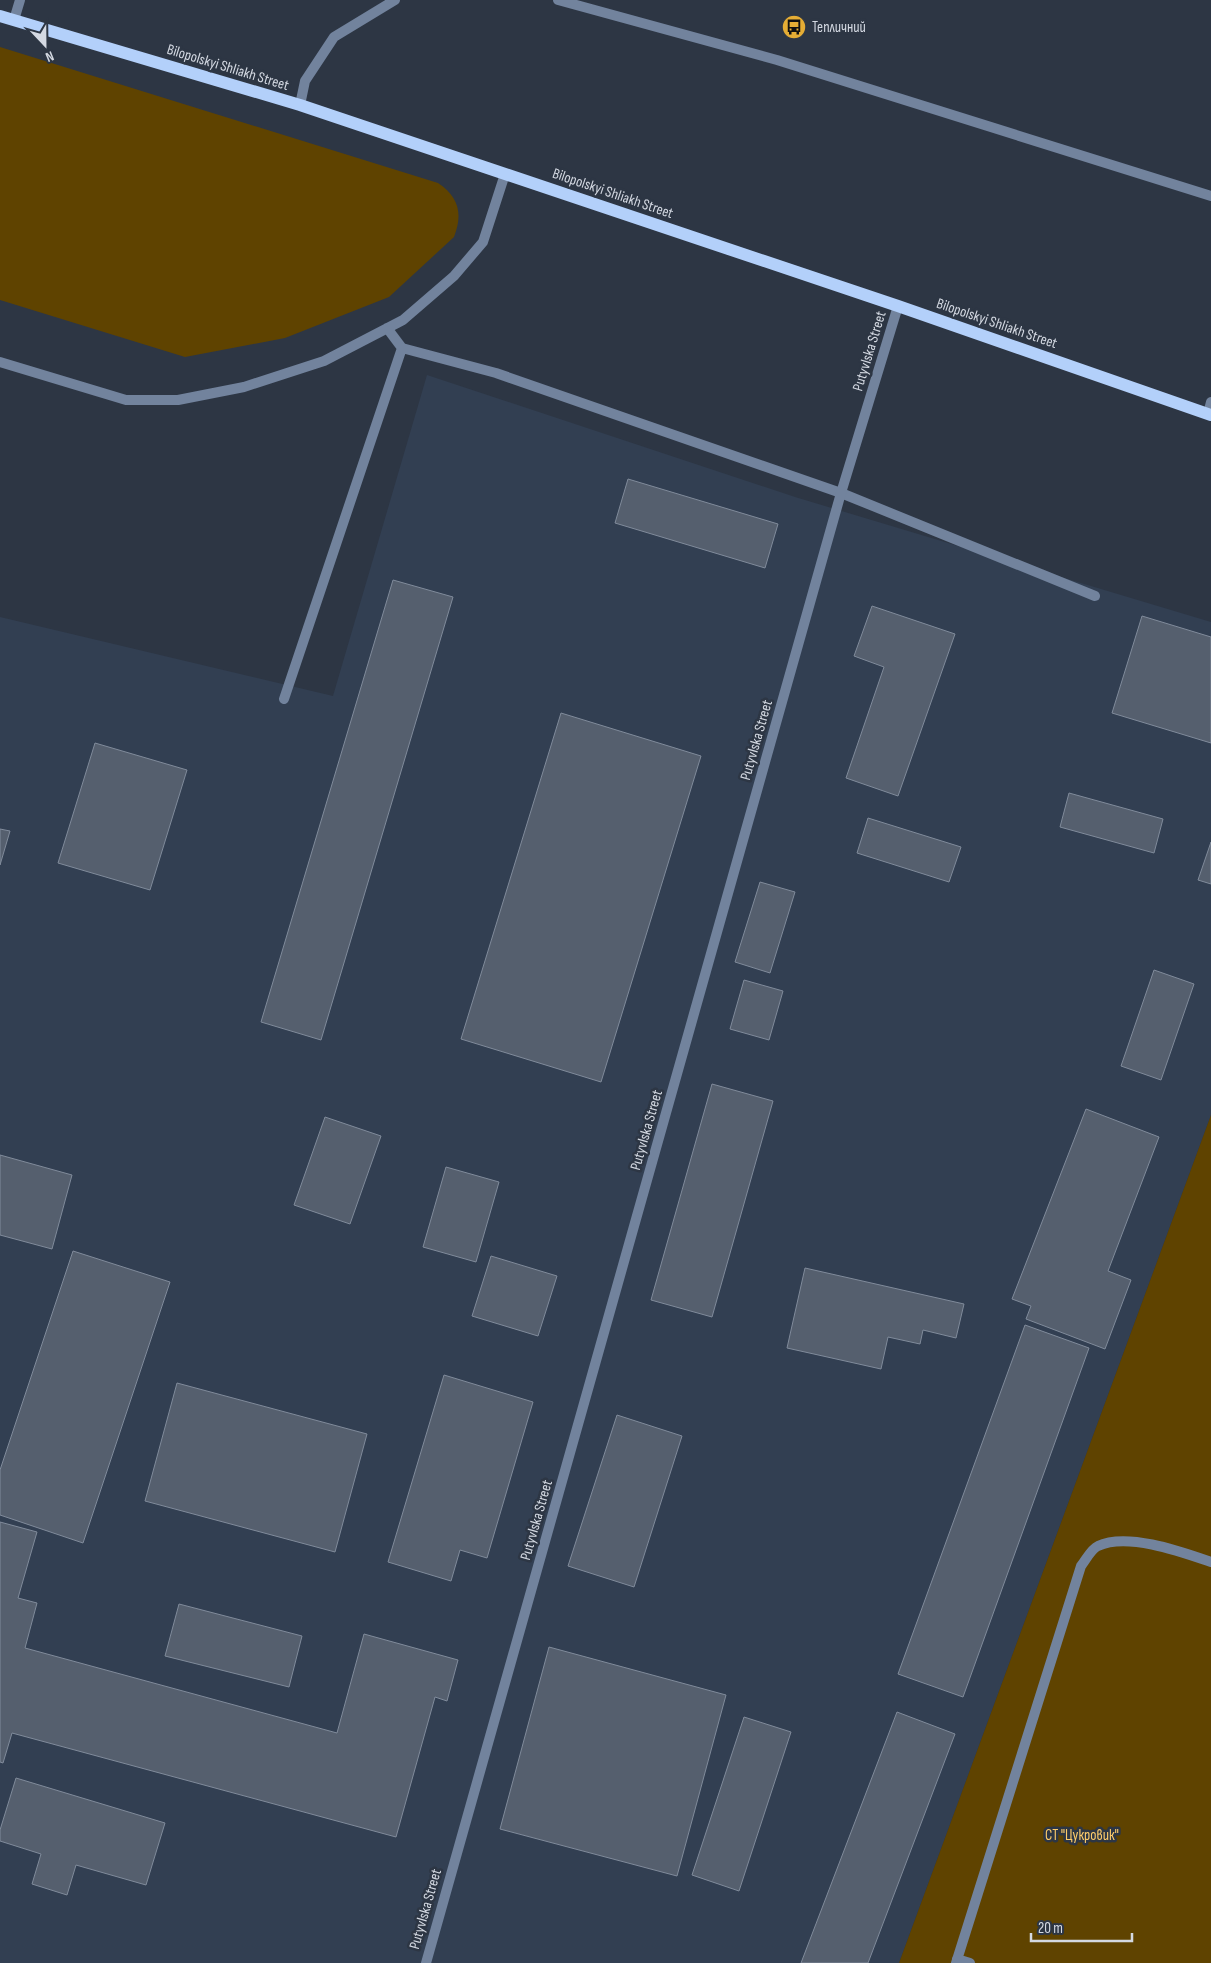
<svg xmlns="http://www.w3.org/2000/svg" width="1211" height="1963" font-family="'Sofia Sans Condensed',sans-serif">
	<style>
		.built { fill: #323f52 }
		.green { fill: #5f4300 }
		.building { fill: #555f6e; stroke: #808b9b }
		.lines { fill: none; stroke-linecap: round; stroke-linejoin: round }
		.service { stroke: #72839d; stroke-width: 10 }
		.minor { stroke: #72839d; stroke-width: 10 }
		.primary { stroke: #b3d0fa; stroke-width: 12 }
		.labels { text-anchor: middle; stroke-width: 5; stroke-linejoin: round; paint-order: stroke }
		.poi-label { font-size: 15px; fill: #d4d9e2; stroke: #2d3644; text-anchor: start }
		.street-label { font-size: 15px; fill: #d4d9e2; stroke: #2d3644 }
		.park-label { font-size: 15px; fill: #fecc6a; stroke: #2d3644 }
	</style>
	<rect width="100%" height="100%" fill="#2d3644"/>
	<path class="built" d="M 427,375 L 795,497 L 1211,622 L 1211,1115 L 899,1963 L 0,1963 L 0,617 L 333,696 Z"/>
	<path class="green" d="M 0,47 L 438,183 C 459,197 463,214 454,237 L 389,297 L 285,338 L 185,357 L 0,300 Z
		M 1211,1115 L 1211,1963 L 899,1963 Z"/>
	<path class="building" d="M 628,479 L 778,524 L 765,568 L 615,523 Z
		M 393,580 L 453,597 L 321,1040 L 261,1022 Z
		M 872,606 L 955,634 L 898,796 L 846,778 L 884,667 L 854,656 Z
		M 1142,616 L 1211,637 L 1211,743 L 1112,713 Z
		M 561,713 L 701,756 L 601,1082 L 461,1039 Z
		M 95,743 L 187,770 L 150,890 L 58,863 Z
		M 1069,793 L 1163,819 L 1154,853 L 1060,827 Z
		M 868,818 L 961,847 L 949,882 L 857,853 Z
		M 0,829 L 10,831 L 0,865 Z
		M 1211,842 L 1211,884 L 1198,880 Z
		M 760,882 L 795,892 L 770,973 L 735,962 Z
		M 1154,970 L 1194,984 L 1161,1080 L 1121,1066 Z
		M 744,980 L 783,991 L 769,1040 L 730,1029 Z
		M 712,1084 L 773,1101 L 712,1317 L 651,1300 Z
		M 1086,1109 L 1159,1137 L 1108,1271 L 1131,1280 L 1105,1349 L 1026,1319 L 1031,1306 L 1012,1299 Z
		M 325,1117 L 381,1136 L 350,1224 L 294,1205 Z
		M 0,1155 L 72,1175 L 52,1249 L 0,1235 Z
		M 446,1167 L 499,1182 L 476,1262 L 423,1247 Z
		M 73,1251 L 170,1282 L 83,1543 L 0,1515 L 0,1470 Z
		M 491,1256 L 557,1276 L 538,1336 L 472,1316 Z
		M 805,1268 L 964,1304 L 956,1338 L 923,1330 L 920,1344 L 888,1337 L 881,1369 L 787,1348 Z
		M 1025,1325 L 1089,1348 L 963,1697 L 898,1674 Z
		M 444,1375 L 533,1402 L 487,1558 L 460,1550 L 451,1581 L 388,1562 Z
		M 177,1383 L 367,1434 L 335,1552 L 145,1501 Z
		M 617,1415 L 682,1436 L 634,1587 L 568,1566 Z
		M 0,1522 L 37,1532 L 18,1598 L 37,1603 L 25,1648 L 337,1733 L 364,1634 L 458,1660 L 447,1701 L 435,1697 L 396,1837 L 12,1733 L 3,1763 L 0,1762 Z
		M 179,1604 L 302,1636 L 289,1687 L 165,1656 Z
		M 549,1647 L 726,1695 L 677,1876 L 500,1829 Z
		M 897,1712 L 955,1734 L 868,1963 L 801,1963 Z
		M 744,1717 L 791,1732 L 739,1891 L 692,1875 Z
		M 16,1778 L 165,1823 L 146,1885 L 76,1865 L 67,1895 L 32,1884 L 41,1854 L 0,1841 L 0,1830 Z"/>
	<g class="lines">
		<path class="service" d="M 402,348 L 496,373 L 841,493 L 1095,596
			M 0,362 L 126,400 L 178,400 L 244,387 L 324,361 L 403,320 L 454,276 L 483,242 L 505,174
			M 284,699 L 402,348 L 387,328
			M 957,1959 L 970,1963
			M 956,1963 L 1081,1566 C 1086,1560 1091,1549 1098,1546 C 1127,1532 1182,1552 1211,1562"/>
		<path class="minor" d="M 558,0 L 777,60 L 1211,196
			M 14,20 L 20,0
			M 300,105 L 305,81 L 334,37 L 395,0
			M 1208,414 L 1211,402
			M 426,1963 L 841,493 L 898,306"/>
		<path class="primary" d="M 0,16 L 300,105 L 898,306 L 1211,415"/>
	</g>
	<defs>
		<g id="bus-disc" transform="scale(1.25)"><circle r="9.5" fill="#e5ad35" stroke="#2d3644"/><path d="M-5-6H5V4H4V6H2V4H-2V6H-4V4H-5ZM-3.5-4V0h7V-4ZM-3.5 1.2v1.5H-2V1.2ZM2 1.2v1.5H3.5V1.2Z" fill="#111"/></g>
	</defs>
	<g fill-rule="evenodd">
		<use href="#bus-disc" x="794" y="27"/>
	</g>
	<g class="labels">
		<g class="poi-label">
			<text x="812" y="32">Тепличний</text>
		</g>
		<g class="street-label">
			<text transform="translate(228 67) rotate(17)" y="5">Bilopolskyi Shliakh Street</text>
			<text transform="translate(613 193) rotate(19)" y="5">Bilopolskyi Shliakh Street</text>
			<text transform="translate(997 323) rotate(19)" y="5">Bilopolskyi Shliakh Street</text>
			<text transform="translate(869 351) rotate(-73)" y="5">Putyvlska Street</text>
			<text transform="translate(756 740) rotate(-74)" y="5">Putyvlska Street</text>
			<text transform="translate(646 1130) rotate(-74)" y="5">Putyvlska Street</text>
			<text transform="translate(536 1520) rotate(-74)" y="5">Putyvlska Street</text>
			<text transform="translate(425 1909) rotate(-74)" y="5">Putyvlska Street</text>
		</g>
		<g class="park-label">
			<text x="1082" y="1840">СТ "Цукровик"</text>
		</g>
	</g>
	<g transform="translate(45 45) rotate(158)" stroke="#2d3644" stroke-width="4" paint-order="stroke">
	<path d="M0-4L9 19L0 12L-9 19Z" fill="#d4d9e2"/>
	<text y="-8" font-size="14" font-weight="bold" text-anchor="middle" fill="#d4d9e2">N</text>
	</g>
	<path d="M1031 1933v8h101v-8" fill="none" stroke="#d4d9e2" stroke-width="2.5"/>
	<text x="1038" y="1933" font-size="15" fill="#d4d9e2" stroke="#2d3644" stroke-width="4" paint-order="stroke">20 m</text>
</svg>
